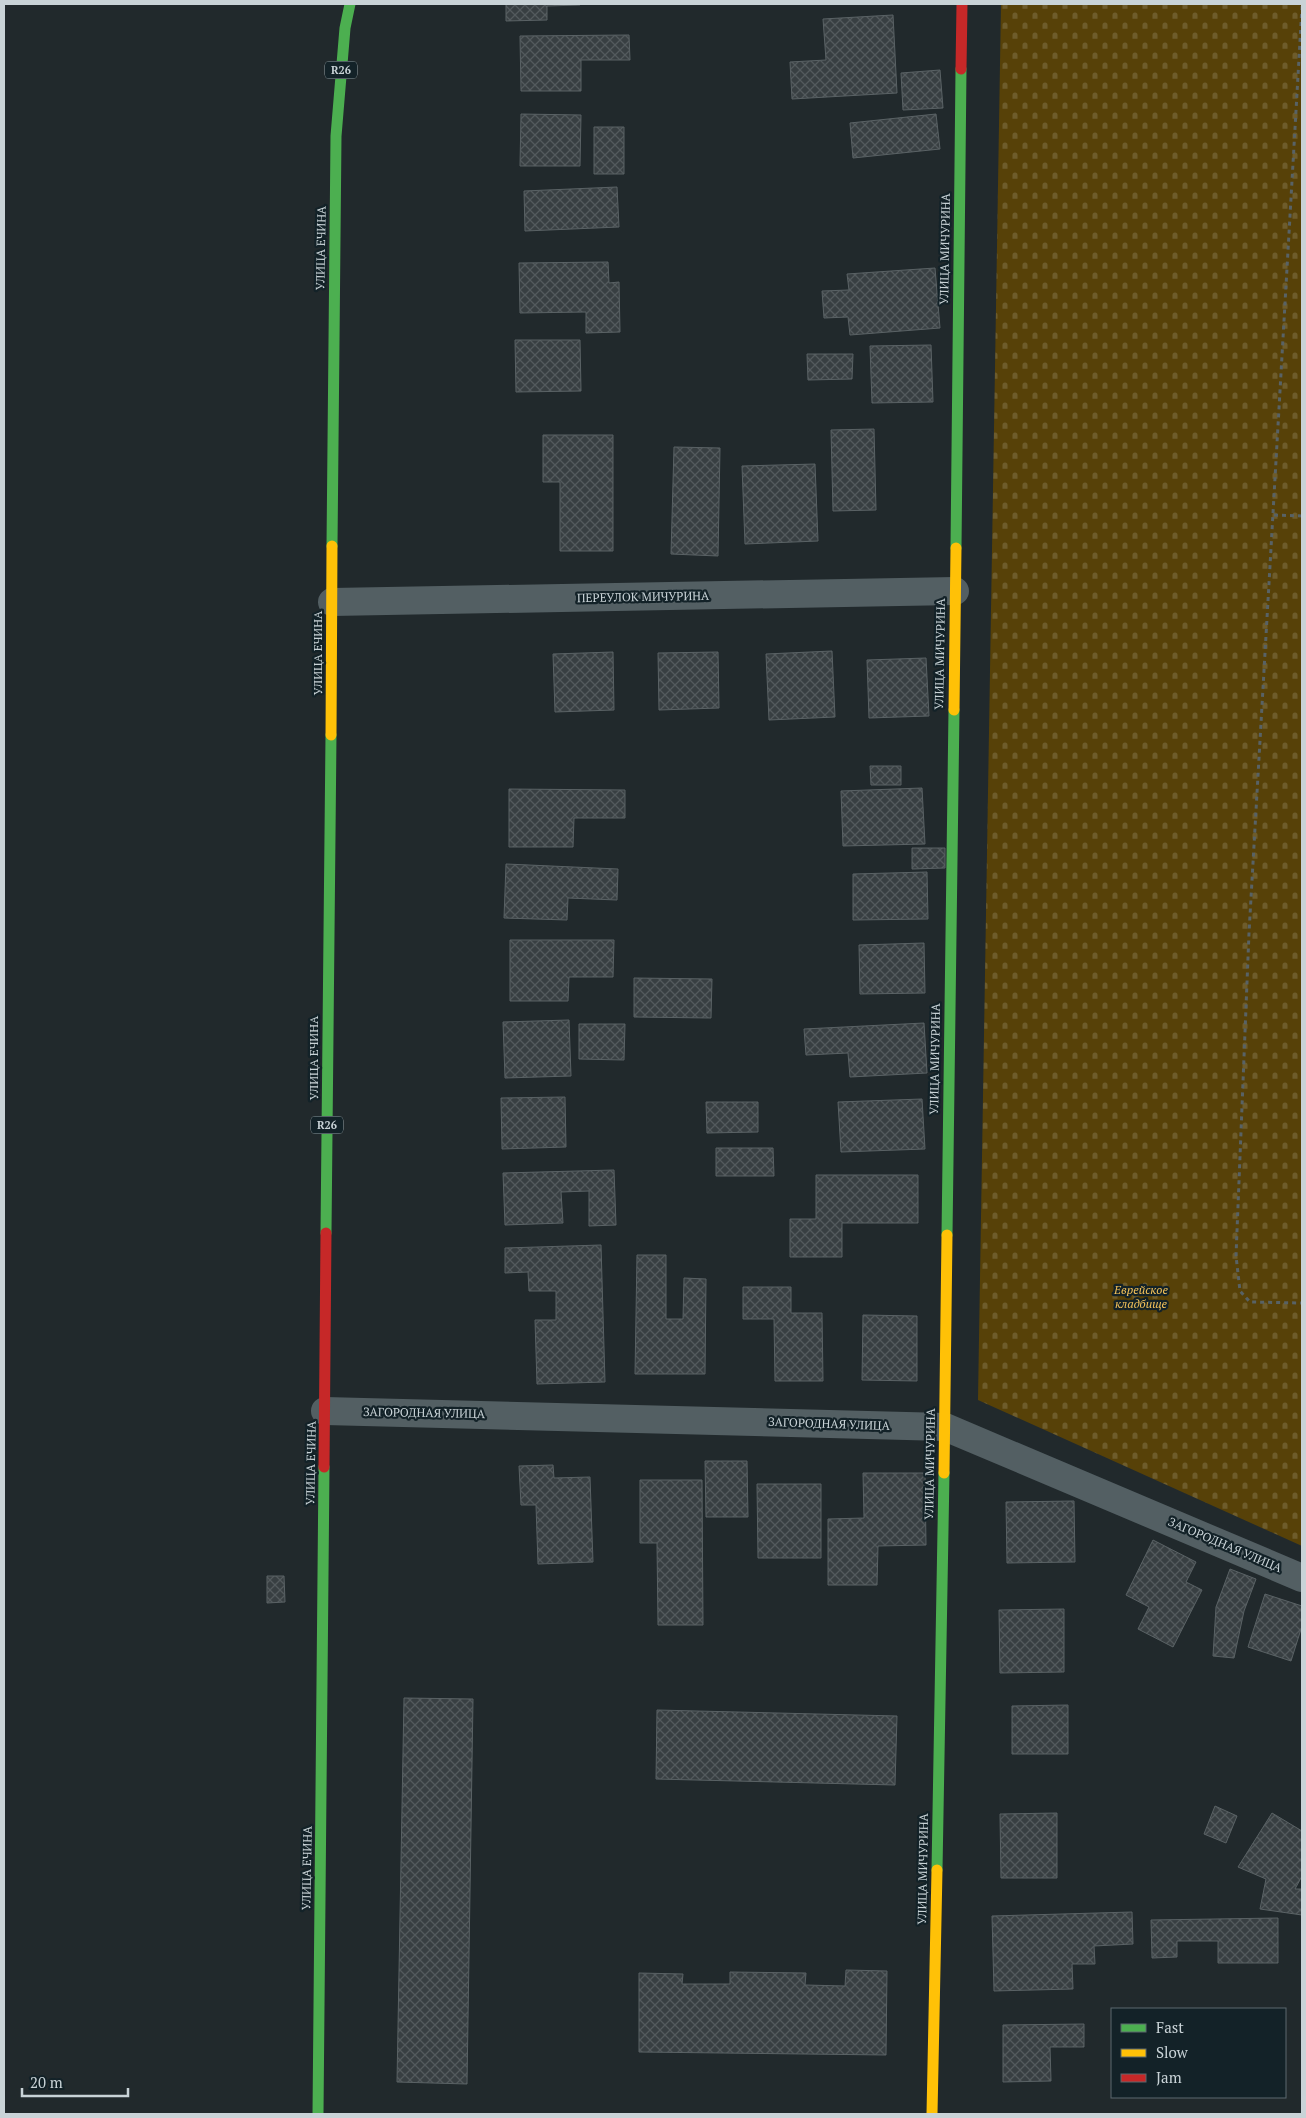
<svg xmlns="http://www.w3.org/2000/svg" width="1306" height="2118" font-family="'PT Serif',serif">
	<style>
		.cemetery { fill: url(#cemetery-stones) }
		.building { fill: url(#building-cross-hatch); stroke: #5a6265 }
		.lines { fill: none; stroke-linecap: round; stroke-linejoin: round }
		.path { stroke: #586265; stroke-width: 3; stroke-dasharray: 4 4; stroke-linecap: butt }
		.street { stroke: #535f63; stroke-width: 28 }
		.fast { stroke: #4caf50; stroke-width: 11 }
		.slow { stroke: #ffc107; stroke-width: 11 }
		.jam { stroke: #c62828; stroke-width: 11 }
		.labels { text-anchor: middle; stroke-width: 4.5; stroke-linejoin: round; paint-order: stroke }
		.shield { fill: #132228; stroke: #929ea2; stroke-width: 1 }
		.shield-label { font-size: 11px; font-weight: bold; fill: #c9d3d7 }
		.street-label { font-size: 12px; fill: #c9d3d7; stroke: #132228 }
		.park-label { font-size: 12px; font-style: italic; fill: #f4c259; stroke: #132228 }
	</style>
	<defs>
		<pattern id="cemetery-stones" width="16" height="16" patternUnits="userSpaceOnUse" patternTransform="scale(1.25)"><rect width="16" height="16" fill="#574108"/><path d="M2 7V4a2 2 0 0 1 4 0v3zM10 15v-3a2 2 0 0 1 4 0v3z" fill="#6e5c2b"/></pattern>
		<pattern id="building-cross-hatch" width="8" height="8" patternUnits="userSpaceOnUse" patternTransform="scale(1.25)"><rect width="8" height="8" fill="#383f42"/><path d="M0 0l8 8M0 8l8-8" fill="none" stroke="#535a5d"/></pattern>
	</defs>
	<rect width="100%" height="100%" fill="#21292c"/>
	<path class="cemetery" d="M 1001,4 L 1302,4 L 1302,1546 L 978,1400 Z"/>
	<path class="building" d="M 506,4 L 580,4 L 580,5 L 547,6 L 547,20 L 506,21 Z
		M 893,15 L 897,93 L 792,99 L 790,62 L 826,60 L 823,19 Z
		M 629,35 L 630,60 L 581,60 L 581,91 L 521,91 L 520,36 Z
		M 940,70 L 943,108 L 903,110 L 901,73 Z
		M 521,114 L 581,115 L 580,166 L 520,166 Z
		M 936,114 L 940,149 L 853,158 L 850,123 Z
		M 594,127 L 624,127 L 624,174 L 594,174 Z
		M 617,187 L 619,227 L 525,231 L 524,191 Z
		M 608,262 L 609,283 L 619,282 L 620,332 L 586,333 L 586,312 L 520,313 L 519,263 Z
		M 935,268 L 940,328 L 850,335 L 848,317 L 824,318 L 822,291 L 849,290 L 847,274 Z
		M 515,340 L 580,340 L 581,391 L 516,392 Z
		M 931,345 L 933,402 L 872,403 L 870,346 Z
		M 807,354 L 853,354 L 852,379 L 808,380 Z
		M 874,429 L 876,510 L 833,511 L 831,430 Z
		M 543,435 L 613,435 L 613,551 L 560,551 L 560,482 L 543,482 Z
		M 674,447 L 720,448 L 718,556 L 671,554 Z
		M 815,464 L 818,541 L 745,544 L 742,466 Z
		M 832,651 L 835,717 L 769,720 L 766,654 Z
		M 613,652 L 614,710 L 555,712 L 553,654 Z
		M 718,652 L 719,708 L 659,710 L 658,653 Z
		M 926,658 L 929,716 L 869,718 L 867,660 Z
		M 870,766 L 901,766 L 901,785 L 871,785 Z
		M 922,788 L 925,844 L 843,846 L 841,791 Z
		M 509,789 L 625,790 L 625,818 L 574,818 L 573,847 L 509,847 Z
		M 912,848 L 945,848 L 945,868 L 912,869 Z
		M 506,864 L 618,869 L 617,900 L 568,898 L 567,920 L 504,918 Z
		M 927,872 L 928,919 L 853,920 L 853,874 Z
		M 510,940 L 614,940 L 613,977 L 569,977 L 568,1001 L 510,1001 Z
		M 924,943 L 925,993 L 860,994 L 859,945 Z
		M 634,978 L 712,979 L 711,1018 L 634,1017 Z
		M 569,1020 L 571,1076 L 505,1078 L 503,1022 Z
		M 924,1023 L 927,1073 L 850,1077 L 848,1053 L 806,1055 L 804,1029 Z
		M 579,1024 L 625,1024 L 624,1060 L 579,1059 Z
		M 565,1097 L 566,1147 L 502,1149 L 501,1098 Z
		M 922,1099 L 925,1149 L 841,1152 L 838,1102 Z
		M 706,1102 L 758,1102 L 758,1132 L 707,1133 Z
		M 716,1148 L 773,1148 L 774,1176 L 716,1176 Z
		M 614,1170 L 616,1225 L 589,1226 L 589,1191 L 561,1192 L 563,1223 L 505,1225 L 503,1173 Z
		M 816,1175 L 918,1175 L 918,1223 L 842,1223 L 842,1257 L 790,1257 L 790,1219 L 816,1219 Z
		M 601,1245 L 605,1382 L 537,1384 L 535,1320 L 556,1320 L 556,1291 L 529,1291 L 528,1272 L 505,1273 L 505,1248 Z
		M 637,1255 L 666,1255 L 666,1319 L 683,1319 L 684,1278 L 706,1279 L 705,1374 L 635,1374 Z
		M 743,1287 L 791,1287 L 791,1313 L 822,1313 L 823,1381 L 775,1381 L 774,1319 L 743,1319 Z
		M 863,1315 L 917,1316 L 917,1381 L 862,1380 Z
		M 705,1461 L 747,1461 L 748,1517 L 706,1517 Z
		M 553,1465 L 554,1478 L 590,1477 L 593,1562 L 538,1564 L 536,1505 L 521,1505 L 519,1466 Z
		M 863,1473 L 925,1473 L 926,1545 L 878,1546 L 877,1585 L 828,1585 L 828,1519 L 864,1518 Z
		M 640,1480 L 702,1480 L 703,1625 L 658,1625 L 657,1543 L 640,1543 Z
		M 757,1484 L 821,1484 L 821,1558 L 758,1558 Z
		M 1074,1501 L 1075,1562 L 1007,1563 L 1006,1502 Z
		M 1153,1540 L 1196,1562 L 1186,1582 L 1202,1590 L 1173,1647 L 1138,1629 L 1149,1607 L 1126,1595 Z
		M 1230,1569 L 1256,1579 L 1244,1611 L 1234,1658 L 1213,1656 L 1216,1607 Z
		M 267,1576 L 284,1576 L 285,1602 L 267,1603 Z
		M 1265,1594 L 1302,1606 L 1302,1626 L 1291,1661 L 1248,1647 Z
		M 1064,1609 L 1064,1672 L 1000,1673 L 999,1610 Z
		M 404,1698 L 473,1699 L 467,2084 L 397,2082 Z
		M 1068,1705 L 1068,1754 L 1012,1754 L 1012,1706 Z
		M 657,1710 L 897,1716 L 895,1785 L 656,1779 Z
		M 1215,1806 L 1237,1816 L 1226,1843 L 1204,1834 Z
		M 1057,1813 L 1057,1878 L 1001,1878 L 1000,1814 Z
		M 1272,1813 L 1302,1831 L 1302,1876 L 1295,1889 L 1302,1889 L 1302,1915 L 1260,1909 L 1266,1879 L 1238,1867 Z
		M 1132,1912 L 1133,1944 L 1094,1946 L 1095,1964 L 1072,1964 L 1073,1989 L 994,1991 L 992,1916 Z
		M 1278,1918 L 1278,1963 L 1218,1963 L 1218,1941 L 1177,1941 L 1177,1957 L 1152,1958 L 1151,1920 Z
		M 846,1970 L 887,1971 L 886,2055 L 639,2052 L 639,1973 L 683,1974 L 682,1984 L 730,1984 L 730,1972 L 806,1973 L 805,1985 L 845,1986 Z
		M 1084,2024 L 1084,2047 L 1050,2047 L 1051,2081 L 1003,2082 L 1003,2025 Z"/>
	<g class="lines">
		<path class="path" d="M 1302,6 L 1249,933 L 1236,1256 L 1240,1291 L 1250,1302 L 1302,1303
			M 1274,515 L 1302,516"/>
		<path class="street" d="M 332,602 L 955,591
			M 325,1411 L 945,1427 L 1302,1578"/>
		<path class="fast" d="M 332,546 L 336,136 L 345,28 L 350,4
			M 956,548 L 961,69
			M 326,1233 L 331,735
			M 947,1235 L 954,710
			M 937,1870 L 944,1473
			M 318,2114 L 324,1467"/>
		<path class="slow" d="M 954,710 L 956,548
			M 331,735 L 332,546
			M 944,1473 L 947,1235
			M 932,2114 L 937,1870"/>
		<path class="jam" d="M 961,69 L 962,4
			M 324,1467 L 326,1233"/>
	</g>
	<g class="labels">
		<g class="shield">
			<rect x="325" y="61.5" width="32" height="17" rx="4"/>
			<rect x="311" y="1116.5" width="32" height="17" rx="4"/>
		</g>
		<g class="shield-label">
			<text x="341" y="74">R26</text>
			<text x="327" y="1129">R26</text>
		</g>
		<g class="street-label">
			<text transform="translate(321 248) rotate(-89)" y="4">УЛИЦА ЕЧИНА</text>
			<text transform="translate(945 249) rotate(-89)" y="4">УЛИЦА МИЧУРИНА</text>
			<text transform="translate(643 597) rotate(-1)" y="4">ПЕРЕУЛОК МИЧУРИНА</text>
			<text transform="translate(318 653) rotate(-90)" y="4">УЛИЦА ЕЧИНА</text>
			<text transform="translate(940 654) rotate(-89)" y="4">УЛИЦА МИЧУРИНА</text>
			<text transform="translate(314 1058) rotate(-90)" y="4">УЛИЦА ЕЧИНА</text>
			<text transform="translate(935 1059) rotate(-89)" y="4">УЛИЦА МИЧУРИНА</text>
			<text transform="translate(424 1413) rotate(1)" y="4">ЗАГОРОДНАЯ УЛИЦА</text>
			<text transform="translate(829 1424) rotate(2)" y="4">ЗАГОРОДНАЯ УЛИЦА</text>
			<text transform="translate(311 1463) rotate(-89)" y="4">УЛИЦА ЕЧИНА</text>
			<text transform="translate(930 1464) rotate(-89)" y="4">УЛИЦА МИЧУРИНА</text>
			<text transform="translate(1225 1545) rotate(23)" y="4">ЗАГОРОДНАЯ УЛИЦА</text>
			<text transform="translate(307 1868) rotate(-89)" y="4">УЛИЦА ЕЧИНА</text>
			<text transform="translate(923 1869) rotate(-89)" y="4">УЛИЦА МИЧУРИНА</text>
		</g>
		<g class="park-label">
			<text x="1141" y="1294">Еврейское<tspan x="1141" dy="14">кладбище</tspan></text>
		</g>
	</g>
	<rect width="1306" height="2118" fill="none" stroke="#c9d3d7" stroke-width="10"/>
	<rect x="1111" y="2008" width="175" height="90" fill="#132228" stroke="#5c696e"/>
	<rect x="1121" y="2024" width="25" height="8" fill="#4caf50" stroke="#5c696e"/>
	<text x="1156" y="2033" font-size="15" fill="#c9d3d7">Fast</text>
	<rect x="1121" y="2049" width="25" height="8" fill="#ffc107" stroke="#5c696e"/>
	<text x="1156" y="2058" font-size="15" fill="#c9d3d7">Slow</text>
	<rect x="1121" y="2074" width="25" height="8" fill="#c62828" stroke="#5c696e"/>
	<text x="1156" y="2083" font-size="15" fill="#c9d3d7">Jam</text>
	<path d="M22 2088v8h106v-8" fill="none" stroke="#c9d3d7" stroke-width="2.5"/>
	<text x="30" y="2088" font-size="15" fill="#c9d3d7" stroke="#132228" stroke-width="4" paint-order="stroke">20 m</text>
</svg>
